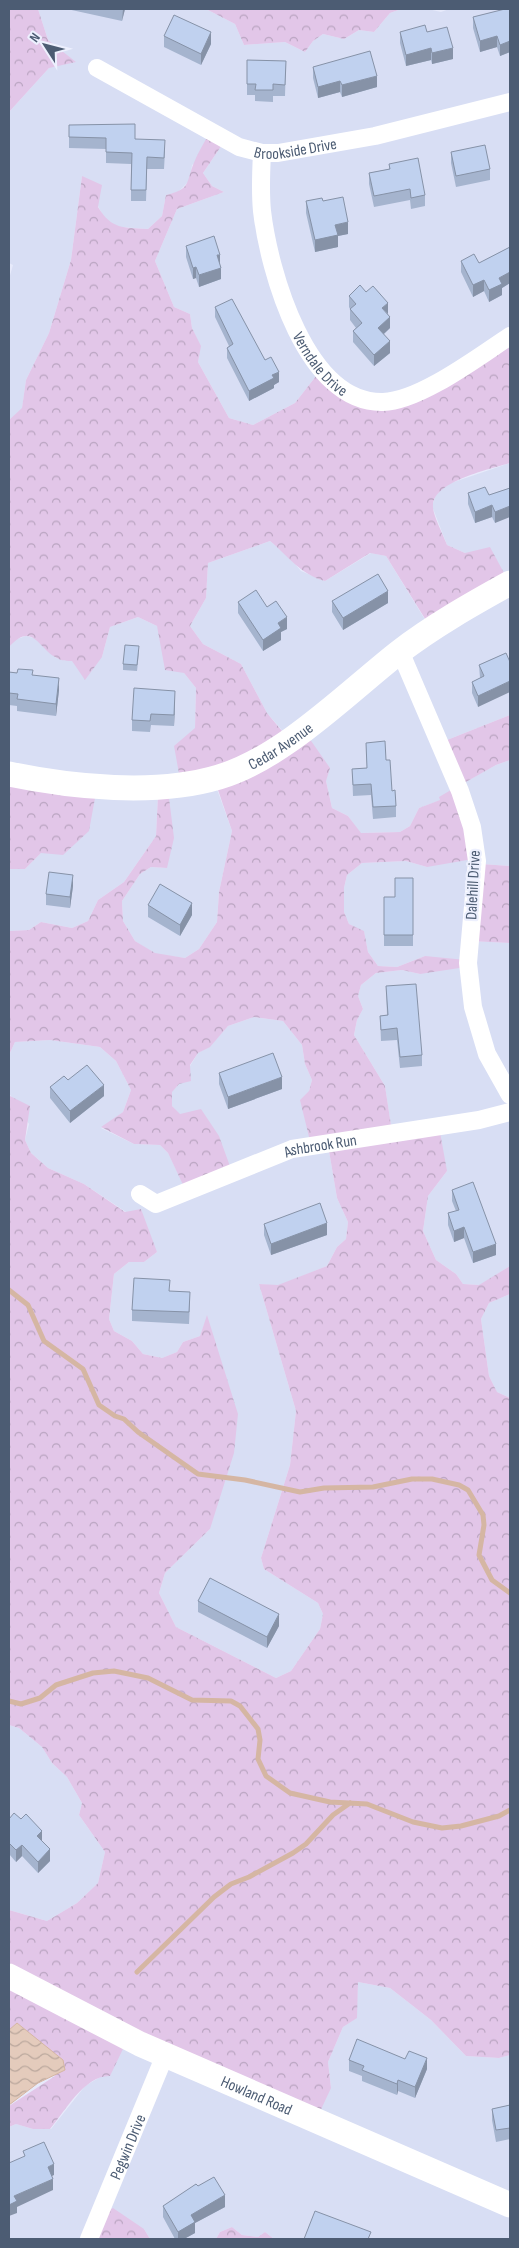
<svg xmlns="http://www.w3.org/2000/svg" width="519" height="2248" font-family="'Sofia Sans Condensed',sans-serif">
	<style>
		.residential { fill: #d8def4 }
		.forest { fill: url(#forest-crowns) }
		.water { fill: url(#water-waves); stroke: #d5b6a3 }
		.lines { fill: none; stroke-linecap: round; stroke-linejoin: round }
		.stream { stroke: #d5b6a3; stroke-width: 5 }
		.street { stroke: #fff; stroke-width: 18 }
		.secondary { stroke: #fff; stroke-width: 25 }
		.wall { fill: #a5b4ce }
		.shaded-wall { fill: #8692a7 }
		.building { fill: #c0d1ef; stroke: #8692a7 }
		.labels { text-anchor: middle; stroke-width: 4.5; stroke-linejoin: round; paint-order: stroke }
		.street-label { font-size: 16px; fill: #4c5c73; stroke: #edf0fe }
	</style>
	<defs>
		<pattern id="forest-crowns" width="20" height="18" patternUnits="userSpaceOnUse" patternTransform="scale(1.25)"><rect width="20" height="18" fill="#e2c6e8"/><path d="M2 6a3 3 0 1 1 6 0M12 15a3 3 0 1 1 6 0" fill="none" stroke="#b9a4c0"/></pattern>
		<pattern id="water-waves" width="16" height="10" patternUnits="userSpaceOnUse" patternTransform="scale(1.25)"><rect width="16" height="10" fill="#e4cbbc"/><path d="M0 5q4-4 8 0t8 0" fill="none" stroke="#bba89d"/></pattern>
	</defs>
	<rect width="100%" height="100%" fill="#e7eafb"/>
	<path class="residential" d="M 38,9 L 206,9 L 235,24 L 244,45 L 285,42 L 305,52 L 313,41 L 323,34 L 344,39 L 359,30 L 374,32 L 390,13 L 401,9 L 428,9 L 441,12 L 449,9 L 510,9 L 510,347 L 409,405 L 392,408 L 320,371 L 295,403 L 253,425 L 229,418 L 198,362 L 200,346 L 192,328 L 190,314 L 174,307 L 155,261 L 177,209 L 224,192 L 212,186 L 203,173 L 224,142 L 192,165 L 190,180 L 178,192 L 166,195 L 162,216 L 148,229 L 120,227 L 106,221 L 82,176 L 71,260 L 49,333 L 26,380 L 22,409 L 9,420 L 9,279 L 13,265 L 9,263 L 9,112 L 49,68 L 48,40 Z
		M 510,463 L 510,584 L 465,553 L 447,545 L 432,506 L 436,494 L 448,484 Z
		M 270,541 L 290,558 L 301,571 L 325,581 L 371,553 L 386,556 L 432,631 L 510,588 L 510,715 L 442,742 L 456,787 L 496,765 L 510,760 L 510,866 L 481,864 L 469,941 L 510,943 L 510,1266 L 480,1285 L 463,1284 L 456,1274 L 436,1260 L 423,1231 L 428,1196 L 447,1171 L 392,1133 L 385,1086 L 354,1035 L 357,1020 L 363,1009 L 358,996 L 361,985 L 376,973 L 402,970 L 420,974 L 425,956 L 397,967 L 378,966 L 368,952 L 364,932 L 349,924 L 344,912 L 344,888 L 347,875 L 362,863 L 406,861 L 427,867 L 441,800 L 419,808 L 410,826 L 400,832 L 360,833 L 348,816 L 332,808 L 326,781 L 267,713 L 241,664 L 203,644 L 190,626 L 206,598 L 208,563 Z
		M 138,617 L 157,626 L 184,673 L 196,688 L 195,728 L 232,831 L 219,892 L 217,922 L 199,949 L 185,958 L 155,954 L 135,941 L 123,921 L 122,901 L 140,874 L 151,867 L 167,868 L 158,795 L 156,836 L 124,882 L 98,900 L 88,921 L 72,928 L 41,922 L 29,930 L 9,931 L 9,869 L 25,869 L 41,853 L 9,775 L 9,647 L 14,640 L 26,636 L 37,639 L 56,658 L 72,661 L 102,657 L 110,627 Z
		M 254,1017 L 283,1021 L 302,1045 L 305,1064 L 312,1080 L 309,1091 L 328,1145 L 337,1198 L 348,1222 L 346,1239 L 337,1247 L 327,1266 L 278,1286 L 259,1284 L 296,1411 L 290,1465 L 261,1558 L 264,1569 L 318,1603 L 323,1614 L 320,1629 L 291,1671 L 276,1678 L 176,1627 L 159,1593 L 165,1573 L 210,1529 L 207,1317 L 200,1336 L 183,1342 L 177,1352 L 162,1358 L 143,1354 L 132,1341 L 114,1331 L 109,1319 L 114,1274 L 129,1262 L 144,1262 L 157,1252 L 126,1212 L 84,1184 L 48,1168 L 31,1153 L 25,1140 L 29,1124 L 9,1093 L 9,1055 L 15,1042 L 50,1040 L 100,1047 L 116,1061 L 131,1090 L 123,1112 L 101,1128 L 134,1144 L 160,1145 L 168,1153 L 186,1189 L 179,1114 L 172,1106 L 171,1092 L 179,1084 L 198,1053 L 210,1046 L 228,1026 Z
		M 510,1294 L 510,1398 L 497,1392 L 489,1376 L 481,1319 L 489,1303 Z
		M 9,1725 L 19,1728 L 42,1747 L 52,1763 L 67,1777 L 82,1803 L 79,1815 L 105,1852 L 98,1883 L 77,1903 L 47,1921 L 9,1910 Z
		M 358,1982 L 390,1988 L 431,2020 L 466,2056 L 499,2058 L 510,2055 L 510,2239 L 274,2239 L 265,2232 L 258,2237 L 242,2235 L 232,2227 L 220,2232 L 216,2239 L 150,2239 L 144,2229 L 94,2239 L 9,2239 L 9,2127 L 16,2124 L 33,2129 L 51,2129 L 85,2086 L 102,2076 L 123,2049 L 331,2088 L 328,2062 L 343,2027 L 356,2018 Z"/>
	<path class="forest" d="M 9,9 L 38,9 L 48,40 L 76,62 L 49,68 L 9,112 Z
		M 206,9 L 401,9 L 390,13 L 374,32 L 359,30 L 344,39 L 323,34 L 313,41 L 305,52 L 285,42 L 244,45 L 235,24 Z
		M 210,132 L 224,142 L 203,173 L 212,186 L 224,192 L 177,209 L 155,261 L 174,307 L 190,314 L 192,328 L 201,346 L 198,362 L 229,418 L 253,425 L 295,403 L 320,371 L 392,408 L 409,405 L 510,347 L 510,463 C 491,469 434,481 433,505 C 432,514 444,536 447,545 L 465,553 L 490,547 L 510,584 L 432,630 L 386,556 L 370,553 L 325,581 C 301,575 288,556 270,541 L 208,563 L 206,598 L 190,626 L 203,644 L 241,664 L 267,713 L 292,743 L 307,735 L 330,768 L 326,781 L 332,808 L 348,816 L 361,833 L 400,832 L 410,826 L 419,808 L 440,800 L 439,797 L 456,787 L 442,742 L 510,715 L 510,760 L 496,765 L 457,787 L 473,859 L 427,867 L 406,861 L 362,863 L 347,875 L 344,888 L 344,912 L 349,924 L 364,931 L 368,952 L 378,966 L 397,967 L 425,956 L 466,960 L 466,967 L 420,974 L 402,970 L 376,973 L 361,985 L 358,996 L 363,1009 L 357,1020 L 354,1035 L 385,1086 L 392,1132 L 440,1132 L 447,1171 L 428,1196 L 423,1231 L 436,1260 L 456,1274 L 463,1284 L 479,1285 L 510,1266 L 510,1294 L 489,1303 L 481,1319 L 489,1376 L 497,1392 L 510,1398 L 510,2055 L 499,2058 L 466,2056 L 431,2020 L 390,1988 L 358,1982 L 357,2018 L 343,2027 L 328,2062 L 331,2088 L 318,2116 L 123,2049 L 110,2076 C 85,2075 65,2111 50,2129 L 33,2129 L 16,2124 L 9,2127 L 9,2106 L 55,2076 L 50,2062 L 9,2032 L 9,1910 L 47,1921 L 77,1903 L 98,1883 L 105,1852 L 79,1815 L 82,1803 L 67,1777 L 52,1763 L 42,1747 L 19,1728 L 9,1725 L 9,1093 L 10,1096 L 30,1106 L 25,1140 L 31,1153 L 48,1168 L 84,1184 L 125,1212 L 141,1209 L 157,1252 L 144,1262 L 129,1262 L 114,1274 L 109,1319 L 114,1331 L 132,1341 L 143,1354 L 162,1358 L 177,1352 L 183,1342 L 200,1336 L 207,1315 L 238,1414 L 234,1453 L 210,1529 L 165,1573 L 159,1593 L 176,1627 L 276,1678 L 291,1671 L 320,1629 L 323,1614 L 318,1603 L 264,1569 L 261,1558 L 290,1465 L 296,1411 L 259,1284 L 278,1285 L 327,1266 L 337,1247 L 346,1239 L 348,1222 L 337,1198 L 328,1145 L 311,1145 L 300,1100 L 309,1091 L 312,1080 L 305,1064 L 302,1045 L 283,1021 L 254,1017 L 228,1026 L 210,1047 L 198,1053 L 190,1065 L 191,1081 L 179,1084 L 172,1092 L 172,1106 L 180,1114 L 201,1109 L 219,1136 L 231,1169 L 185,1189 L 168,1153 L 160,1145 L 134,1144 L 101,1127 L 123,1112 L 131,1090 L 116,1061 L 100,1047 L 50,1040 L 15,1042 L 9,1055 L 9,931 L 29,930 L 41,922 L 72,928 L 88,921 L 98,900 L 124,882 L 156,836 L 158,795 L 169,798 L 174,838 L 167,868 L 151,867 L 140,874 L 122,901 L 123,921 L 135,941 L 155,953 L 185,958 L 199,949 L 217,922 L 219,892 L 232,831 L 217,787 L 182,790 L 174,746 L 195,728 L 196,688 L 184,673 L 165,670 L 157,626 L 138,617 L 110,627 L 102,657 L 85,680 L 72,661 C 68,661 61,661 57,658 C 39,650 33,620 9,647 L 9,420 L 22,408 L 26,380 L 49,333 L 71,260 L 82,176 L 102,185 L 98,207 C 112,230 123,227 148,229 L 162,216 L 166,195 C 190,189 186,184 193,165 C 197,154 204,143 210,132 Z
		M 9,775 L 95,798 L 89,831 L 63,855 L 41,853 L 25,869 L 9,869 Z
		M 481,864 L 510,866 L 510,943 L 469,941 Z
		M 113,2208 L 144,2229 L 150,2239 L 94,2239 L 107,2211 Z
		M 232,2227 L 242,2235 L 258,2237 L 265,2232 L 274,2239 L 216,2239 L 220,2232 Z"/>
	<path class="water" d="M 17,2023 L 63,2060 L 65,2070 L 38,2083 L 9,2105 L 9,2030 Z"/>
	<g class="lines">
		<path class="stream" d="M 9,1290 L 28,1305 L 44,1341 L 83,1369 L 99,1405 L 115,1416 L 124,1419 L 138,1432 L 198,1474 L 245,1480 L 300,1492 L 324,1488 L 373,1487 L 412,1479 L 432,1479 L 459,1485 L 468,1490 L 483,1515 L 484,1525 L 479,1555 L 492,1580 L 510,1593
			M 9,1701 L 21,1704 L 40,1698 L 56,1685 L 93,1673 L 114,1671 L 148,1678 L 192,1700 L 231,1701 L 240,1706 L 258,1729 L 260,1740 L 258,1759 L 266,1776 L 290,1793 L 330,1802 L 367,1804 L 413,1822 L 442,1828 L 461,1826 L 499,1816 L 510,1810
			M 137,1972 L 214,1897 L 231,1884 L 249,1877 L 293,1853 L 306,1844 L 333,1815 L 350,1803"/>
		<g class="street">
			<path id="s1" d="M 97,68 L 239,147 L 262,153 L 278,153 L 375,136 L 510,102"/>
			<path id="s2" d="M 262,153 C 261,173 260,191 262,211 C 269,271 306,404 383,402 C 420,401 478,357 510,336"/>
			<path d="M 400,651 L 460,791 L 472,827 L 477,861 L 468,963 L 473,1007 L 487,1054 L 510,1095"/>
			<path id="s3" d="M 140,1194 L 156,1204 L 292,1149 L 479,1120 L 510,1112"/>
			<path id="s4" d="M 89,2239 L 165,2055"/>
		</g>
		<g class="secondary">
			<path id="s5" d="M 9,774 C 72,787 156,796 219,777 C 283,758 346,694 398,653 C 433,626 472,604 510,583"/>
			<path id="s6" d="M 9,1976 L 140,2044 L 510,2205"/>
		</g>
	</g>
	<path class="wall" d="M 67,9 L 125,9 L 122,21 Z
		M 510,9 L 510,52 L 500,56 L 497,47 L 480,52 L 473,28 L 473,17 Z
		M 400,32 L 427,32 L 453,59 L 432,64 L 431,60 L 406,66 L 400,43 Z
		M 164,36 L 211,44 L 201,65 L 164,47 Z
		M 247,60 L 286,61 L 285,96 L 273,96 L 273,102 L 255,101 L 255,95 L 247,95 Z
		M 313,67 L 377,87 L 342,97 L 340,92 L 318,98 L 313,78 Z
		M 69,125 L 135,139 L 165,151 L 164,169 L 147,169 L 146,201 L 131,201 L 131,164 L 106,163 L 106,149 L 69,148 Z
		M 451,152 L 490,169 L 490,180 L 456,187 L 451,163 Z
		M 389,164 L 425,195 L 425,206 L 411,209 L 410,200 L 374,207 L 369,184 L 369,173 L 389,169 Z
		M 306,201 L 323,201 L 348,234 L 338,236 L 338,247 L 315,252 L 306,213 Z
		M 186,246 L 220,265 L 221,279 L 199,287 L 196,278 L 193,279 L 186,257 Z
		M 510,247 L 510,283 L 502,288 L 502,295 L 489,302 L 484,291 L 473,297 L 461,272 L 461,261 L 479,263 Z
		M 366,292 L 388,314 L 390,328 L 384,334 L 390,353 L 374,366 L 353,342 L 353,331 L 356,328 L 350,320 L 350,309 L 349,307 L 349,296 Z
		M 215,307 L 265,360 L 279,382 L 274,385 L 274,388 L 249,401 L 227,358 L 227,348 L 229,346 L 215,317 Z
		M 510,488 L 495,523 L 492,517 L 475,523 L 468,504 L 468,493 L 489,495 Z
		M 332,601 L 388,603 L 343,630 L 332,612 Z
		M 238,602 L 287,629 L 281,632 L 281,640 L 263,651 L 238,613 Z
		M 139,652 L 137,671 L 123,670 L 123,664 Z
		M 506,653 L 478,707 L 472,693 L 472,682 L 480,678 L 479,665 Z
		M 9,672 L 33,675 L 59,690 L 56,716 L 17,711 L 17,706 L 9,705 Z
		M 175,702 L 174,726 L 151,725 L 150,732 L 132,731 L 132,720 Z
		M 366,743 L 386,760 L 392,791 L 396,806 L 396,817 L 373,819 L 371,795 L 353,796 L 352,769 L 367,768 Z
		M 413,878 L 413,946 L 384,946 L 384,897 L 395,897 Z
		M 73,886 L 70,908 L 46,905 L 46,894 Z
		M 148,905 L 192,915 L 180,936 L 148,917 Z
		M 386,986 L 422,1055 L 422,1066 L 400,1068 L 397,1040 L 381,1041 L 380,1016 L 387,1015 Z
		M 219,1073 L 282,1089 L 228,1109 L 219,1084 Z
		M 68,1080 L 104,1096 L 70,1123 L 50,1098 L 50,1087 Z
		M 452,1190 L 496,1255 L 473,1263 L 464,1238 L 454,1242 L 448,1225 L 448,1213 L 456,1211 L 452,1201 Z
		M 264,1224 L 327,1235 L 271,1255 L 264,1235 Z
		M 170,1291 L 190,1303 L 189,1324 L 132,1321 L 132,1310 Z
		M 198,1601 L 279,1626 L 267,1648 L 198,1612 Z
		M 9,1819 L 42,1841 L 50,1861 L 38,1873 L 22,1856 L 16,1862 L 9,1854 Z
		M 349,2060 L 427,2069 L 415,2098 L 398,2091 L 397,2095 L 362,2081 L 362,2076 L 349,2071 Z
		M 510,2105 L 510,2139 L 496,2142 L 492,2120 L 492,2109 Z
		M 198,2186 L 225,2207 L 195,2223 L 195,2233 L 184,2239 L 175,2239 L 163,2217 L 163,2206 Z"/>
	<path class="shaded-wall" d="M 123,9 L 125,9 L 122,21 Z
		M 211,32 L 211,44 L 201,65 L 201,54 Z
		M 497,36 L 497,47 L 480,52 L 480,41 Z
		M 510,41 L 510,52 L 500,56 L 500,45 Z
		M 431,48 L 431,60 L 406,66 L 406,55 Z
		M 453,48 L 453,59 L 432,64 L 432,53 Z
		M 377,76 L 377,87 L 342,97 L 342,85 Z
		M 340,81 L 340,92 L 318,98 L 318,87 Z
		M 348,222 L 348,234 L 338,236 L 338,247 L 315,252 L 315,240 L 335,225 Z
		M 217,255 L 220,255 L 220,266 Z
		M 196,267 L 196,278 L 193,279 L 193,268 Z
		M 221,268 L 221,279 L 199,287 L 199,275 Z
		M 510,272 L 510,283 L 502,288 L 502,295 L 489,302 L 489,290 L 499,278 Z
		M 484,280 L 484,291 L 473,297 L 473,285 Z
		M 388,303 L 388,314 L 382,308 Z
		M 390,317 L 390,328 L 378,339 L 378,328 Z
		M 390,341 L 390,353 L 374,366 L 374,355 Z
		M 279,372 L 279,382 L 274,385 L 274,388 L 249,401 L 249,391 L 272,375 Z
		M 492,505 L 492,517 L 475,523 L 475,512 Z
		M 510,506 L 510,517 L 495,523 L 495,512 Z
		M 388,591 L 388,603 L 343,630 L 343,618 Z
		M 287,617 L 287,629 L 281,632 L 281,640 L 263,651 L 263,640 L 278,623 Z
		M 59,678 L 59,690 L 56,716 L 56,704 Z
		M 510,681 L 510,692 L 478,707 L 478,696 Z
		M 175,691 L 175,702 L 174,726 L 174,715 Z
		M 73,875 L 73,886 L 70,908 L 70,897 Z
		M 192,903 L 192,915 L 180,936 L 180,925 Z
		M 282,1077 L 282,1089 L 228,1109 L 228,1097 Z
		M 104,1085 L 104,1096 L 70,1123 L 70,1111 Z
		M 327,1223 L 327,1235 L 271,1255 L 271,1244 Z
		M 464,1227 L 464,1238 L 454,1242 L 454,1231 Z
		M 496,1244 L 496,1255 L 473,1263 L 473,1252 Z
		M 279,1614 L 279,1626 L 267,1648 L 267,1637 Z
		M 42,1831 L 42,1843 L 37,1836 Z
		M 22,1845 L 22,1856 L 16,1862 L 16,1850 Z
		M 50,1849 L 50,1861 L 38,1873 L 38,1862 Z
		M 427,2058 L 427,2069 L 415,2098 L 415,2087 Z
		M 398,2080 L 398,2091 L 397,2095 L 397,2084 Z
		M 54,2164 L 54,2175 L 48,2178 L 48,2167 Z
		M 53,2179 L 53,2190 L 17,2207 L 17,2213 L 9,2216 L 9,2205 L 14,2196 Z
		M 225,2195 L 225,2207 L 195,2223 L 195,2233 L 184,2239 L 178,2239 L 178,2232 L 191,2215 Z"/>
	<path class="building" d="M 505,9 L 510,9 L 510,41 L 500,45 L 497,36 L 480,41 L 473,17 Z
		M 174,15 L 211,32 L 201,54 L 164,36 Z
		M 425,25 L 427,32 L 447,27 L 453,48 L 432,53 L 431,48 L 406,55 L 400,32 Z
		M 370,51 L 377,76 L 342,85 L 340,81 L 318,87 L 313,67 Z
		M 247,60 L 286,61 L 285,85 L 273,84 L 273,90 L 255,90 L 256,84 L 247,84 Z
		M 135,124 L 135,139 L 165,140 L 164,158 L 147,157 L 146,190 L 131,190 L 132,153 L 106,152 L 106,138 L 69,137 L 69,125 Z
		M 485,145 L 490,169 L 456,176 L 451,152 Z
		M 418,158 L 425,195 L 411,198 L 410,189 L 374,196 L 369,173 L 390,169 L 389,164 Z
		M 343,197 L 348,222 L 335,225 L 338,235 L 315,240 L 306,201 L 322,198 L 323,201 Z
		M 214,236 L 220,255 L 217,255 L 221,268 L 199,275 L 196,267 L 193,268 L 186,246 Z
		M 510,247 L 510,272 L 499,278 L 502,284 L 489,290 L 484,280 L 473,285 L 461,261 L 474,254 L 479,263 Z
		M 360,285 L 366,292 L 373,286 L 388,303 L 382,308 L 390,317 L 378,328 L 390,341 L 374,355 L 353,331 L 362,323 L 350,309 L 356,304 L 349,296 Z
		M 232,299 L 265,360 L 271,357 L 279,372 L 272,375 L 274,378 L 249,391 L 227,348 L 233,344 L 215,307 Z
		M 485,487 L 489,495 L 510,488 L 510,506 L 495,512 L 492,505 L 475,512 L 468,493 Z
		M 378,574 L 388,591 L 343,618 L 332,601 Z
		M 256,590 L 267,607 L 276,601 L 287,617 L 278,623 L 281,628 L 263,640 L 238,602 Z
		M 125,645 L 139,646 L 137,665 L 123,664 Z
		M 506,653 L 510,662 L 510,681 L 478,696 L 472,682 L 484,676 L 479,665 Z
		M 18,669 L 33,670 L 32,675 L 59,678 L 56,704 L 17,699 L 18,694 L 9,693 L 9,672 L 17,673 Z
		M 134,688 L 175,691 L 174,715 L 151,714 L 150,721 L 132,720 Z
		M 385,741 L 386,760 L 390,760 L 392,791 L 395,790 L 396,806 L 373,807 L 371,784 L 353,785 L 352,769 L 367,768 L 366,743 Z
		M 49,872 L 73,875 L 70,897 L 46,894 Z
		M 395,878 L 413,878 L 413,935 L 384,935 L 384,897 L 395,897 Z
		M 160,884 L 192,903 L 180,925 L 148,905 Z
		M 416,984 L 422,1055 L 400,1057 L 397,1028 L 381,1030 L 380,1016 L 388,1015 L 386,986 Z
		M 273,1053 L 282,1077 L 228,1097 L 219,1073 Z
		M 87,1065 L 104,1085 L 70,1111 L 50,1087 L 64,1076 L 68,1080 Z
		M 473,1182 L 496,1244 L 473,1252 L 464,1227 L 454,1231 L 448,1213 L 459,1210 L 452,1190 Z
		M 320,1203 L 327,1223 L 271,1244 L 264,1224 Z
		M 134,1278 L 170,1280 L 169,1291 L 190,1292 L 189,1312 L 132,1310 Z
		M 210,1578 L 279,1614 L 267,1637 L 198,1601 Z
		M 14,1813 L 21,1819 L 26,1814 L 42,1831 L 37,1836 L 50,1849 L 38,1862 L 22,1845 L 16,1850 L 9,1843 L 9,1819 Z
		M 357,2039 L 405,2059 L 409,2051 L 427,2058 L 415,2087 L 398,2080 L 397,2084 L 362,2070 L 364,2066 L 349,2060 Z
		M 510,2105 L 510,2128 L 496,2130 L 492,2109 Z
		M 44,2142 L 54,2164 L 48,2167 L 53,2179 L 14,2196 L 17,2201 L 9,2205 L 9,2163 L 25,2156 L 23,2151 Z
		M 214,2177 L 225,2195 L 191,2215 L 195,2222 L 178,2232 L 163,2206 L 196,2184 L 198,2186 Z
		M 315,2211 L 371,2232 L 368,2239 L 304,2239 Z"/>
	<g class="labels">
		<g class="street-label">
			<text dy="6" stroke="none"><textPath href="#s1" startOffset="220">Brookside Drive</textPath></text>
			<text dy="6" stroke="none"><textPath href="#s2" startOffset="224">Verndale Drive</textPath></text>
			<text dy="6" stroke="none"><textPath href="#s5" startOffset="281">Cedar Avenue</textPath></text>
			<text transform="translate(472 885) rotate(-87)" y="6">Dalehill Drive</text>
			<text dy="6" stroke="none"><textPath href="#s3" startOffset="194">Ashbrook Run</textPath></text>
			<text dy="6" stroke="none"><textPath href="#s6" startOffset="275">Howland Road</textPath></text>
			<text dy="6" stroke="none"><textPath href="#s4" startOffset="100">Pegwin Drive</textPath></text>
		</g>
	</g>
	<rect width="519" height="2248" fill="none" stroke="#4c5c73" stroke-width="20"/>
	<g transform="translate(45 45) rotate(306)" stroke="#edf0fe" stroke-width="4" paint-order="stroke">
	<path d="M0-4L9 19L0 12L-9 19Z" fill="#4c5c73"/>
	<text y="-8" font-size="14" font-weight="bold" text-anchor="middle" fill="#4c5c73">N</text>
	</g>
</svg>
